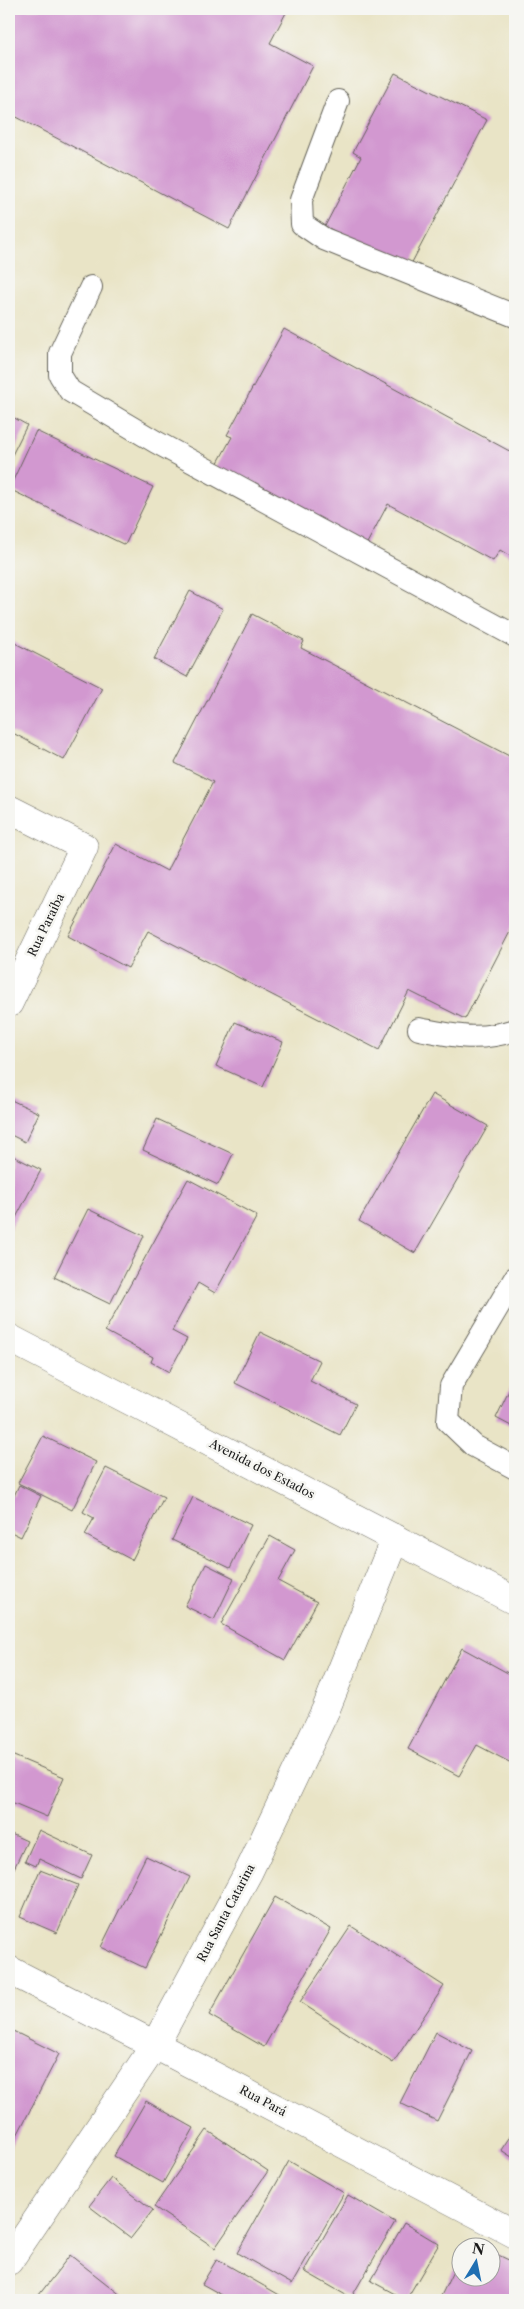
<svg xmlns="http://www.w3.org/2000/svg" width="524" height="2309" font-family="'Libre Caslon Text',serif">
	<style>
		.building { fill: #d298d0 }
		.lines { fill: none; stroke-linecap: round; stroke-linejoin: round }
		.lane-casing { stroke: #646258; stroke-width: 24 }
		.street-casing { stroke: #646258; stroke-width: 29 }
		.secondary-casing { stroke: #646258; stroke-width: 29 }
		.lane { stroke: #fff; stroke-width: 22 }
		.street { stroke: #fff; stroke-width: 28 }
		.secondary { stroke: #fff; stroke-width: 28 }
		.labels { text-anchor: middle; stroke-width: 5; stroke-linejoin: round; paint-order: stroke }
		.street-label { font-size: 12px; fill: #1c1c1c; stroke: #f6f6f2 }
	</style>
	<rect width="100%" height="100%" fill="#f6f6f2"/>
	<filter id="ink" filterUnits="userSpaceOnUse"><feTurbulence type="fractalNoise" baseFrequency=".02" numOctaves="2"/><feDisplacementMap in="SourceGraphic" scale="10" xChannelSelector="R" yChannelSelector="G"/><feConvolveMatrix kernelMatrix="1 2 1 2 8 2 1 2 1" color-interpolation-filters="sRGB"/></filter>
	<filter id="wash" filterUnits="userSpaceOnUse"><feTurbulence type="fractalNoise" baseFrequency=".0096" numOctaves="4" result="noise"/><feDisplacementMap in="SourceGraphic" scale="20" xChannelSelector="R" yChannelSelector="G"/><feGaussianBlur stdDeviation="1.12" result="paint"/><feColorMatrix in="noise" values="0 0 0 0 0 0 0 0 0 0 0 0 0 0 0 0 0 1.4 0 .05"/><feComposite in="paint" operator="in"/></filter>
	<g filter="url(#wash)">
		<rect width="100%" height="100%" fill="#e9e4c6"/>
		<g id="blocks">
			<path class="building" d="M 9,9 L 288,9 L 270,43 L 313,66 L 229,229 L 9,113 Z
				M 395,73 L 487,120 L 408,270 L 325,226 L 361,157 L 353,152 Z
				M 284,329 L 515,454 L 515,559 L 500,550 L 493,561 L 388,504 L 364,549 L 215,468 L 232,437 L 227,435 Z
				M 9,415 L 27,425 L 9,461 Z
				M 36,431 L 153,487 L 125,545 L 9,489 Z
				M 190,591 L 223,609 L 187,677 L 154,659 Z
				M 252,614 L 304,641 L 301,648 L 515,759 L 515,922 L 465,1019 L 409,991 L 379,1050 L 148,931 L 128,968 L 68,936 L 116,844 L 167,871 L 169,866 L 213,782 L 175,763 Z
				M 9,640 L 102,688 L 64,760 L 9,731 Z
				M 235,1022 L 283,1042 L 263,1087 L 216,1066 Z
				M 432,1094 L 488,1126 L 415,1253 L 359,1221 Z
				M 9,1099 L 39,1113 L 25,1142 L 9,1134 Z
				M 157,1119 L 233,1154 L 218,1185 L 143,1150 Z
				M 9,1154 L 41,1170 L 9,1231 Z
				M 188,1179 L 257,1216 L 215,1293 L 198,1283 L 172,1331 L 187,1339 L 169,1372 L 151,1362 L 153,1357 L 105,1331 Z
				M 88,1209 L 144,1236 L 110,1304 L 54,1277 Z
				M 260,1332 L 320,1361 L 310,1381 L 356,1404 L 340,1435 L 235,1383 Z
				M 515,1378 L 515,1428 L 496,1418 Z
				M 43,1436 L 96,1462 L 72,1510 L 18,1483 Z
				M 106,1468 L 164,1497 L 132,1560 L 85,1535 L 94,1518 L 83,1512 Z
				M 19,1485 L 41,1496 L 21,1537 L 9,1531 L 9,1493 L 14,1496 Z
				M 193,1497 L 251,1525 L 230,1568 L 172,1540 Z
				M 270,1536 L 295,1550 L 278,1581 L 317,1602 L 285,1660 L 221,1624 Z
				M 206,1564 L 234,1578 L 214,1620 L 185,1606 Z
				M 462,1648 L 515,1677 L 515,1765 L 477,1745 L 459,1776 L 408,1749 Z
				M 9,1754 L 64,1777 L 47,1817 L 9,1801 Z
				M 39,1830 L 92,1855 L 81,1879 L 39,1859 L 36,1866 L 25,1861 Z
				M 9,1833 L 27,1841 L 9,1879 Z
				M 146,1856 L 190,1877 L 145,1968 L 101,1947 Z
				M 40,1870 L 78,1885 L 57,1933 L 20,1917 Z
				M 275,1897 L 331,1929 L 264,2047 L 209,2015 Z
				M 351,1926 L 444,1986 L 393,2063 L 300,2002 Z
				M 9,2029 L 59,2054 L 10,2149 L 9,2148 Z
				M 436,2032 L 472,2051 L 437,2121 L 400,2103 Z
				M 146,2101 L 194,2128 L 163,2183 L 114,2156 Z
				M 515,2129 L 515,2159 L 501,2150 Z
				M 207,2130 L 268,2171 L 215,2248 L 154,2207 Z
				M 289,2161 L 344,2193 L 292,2284 L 237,2253 Z
				M 111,2178 L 153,2210 L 131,2238 L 89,2206 Z
				M 348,2195 L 395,2222 L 351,2298 L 304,2271 Z
				M 404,2223 L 439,2244 L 406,2300 L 371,2281 Z
				M 492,2252 L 515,2263 L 515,2300 L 439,2300 L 462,2253 L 462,2276 L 492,2276 Z
				M 70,2255 L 122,2296 L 119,2300 L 35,2300 Z
				M 217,2259 L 283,2297 L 281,2300 L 231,2300 L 202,2284 Z"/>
		</g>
	</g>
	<g filter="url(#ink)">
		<use href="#blocks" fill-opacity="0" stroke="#646258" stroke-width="1"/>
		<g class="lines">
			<g class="lane-casing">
				<path id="lane" d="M 338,101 L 301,200 L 302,224 L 324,239 L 515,316
					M 91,287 L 60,353 L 60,375 L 70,391 L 156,442 L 515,636
					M 419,1029 C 457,1036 477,1042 515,1030
					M 515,1278 L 451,1386 L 448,1421 L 474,1446 L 515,1468"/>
			</g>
			<g class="street-casing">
				<path id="street" d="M 9,809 L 84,847 L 9,1003
					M 9,1970 L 155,2045 L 515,2234
					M 9,2261 L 155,2045 L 249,1871 L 326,1709 L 395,1538"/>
			</g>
			<g class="secondary-casing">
				<path id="secondary" d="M 9,1338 L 515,1601"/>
			</g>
			<use href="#lane" class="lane"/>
			<use href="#street" class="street"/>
			<use href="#secondary" class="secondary"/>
		</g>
	</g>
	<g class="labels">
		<g class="street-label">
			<text transform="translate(46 925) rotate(-64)" y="4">Rua Paraíba</text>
			<text transform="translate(262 1469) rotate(27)" y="4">Avenida dos Estados</text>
			<text transform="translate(226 1913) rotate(-62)" y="4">Rua Santa Catarina</text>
			<text transform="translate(263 2101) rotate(28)" y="4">Rua Pará</text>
		</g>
	</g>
	<rect width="524" height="2309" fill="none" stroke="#f6f6f2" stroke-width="30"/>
	<g transform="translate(476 2262) rotate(10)"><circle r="24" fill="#f6f6f2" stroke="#9f9f9c"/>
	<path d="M0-4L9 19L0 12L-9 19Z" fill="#1f6fb2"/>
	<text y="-8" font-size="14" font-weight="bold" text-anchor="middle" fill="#1c1c1c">N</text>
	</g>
</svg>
